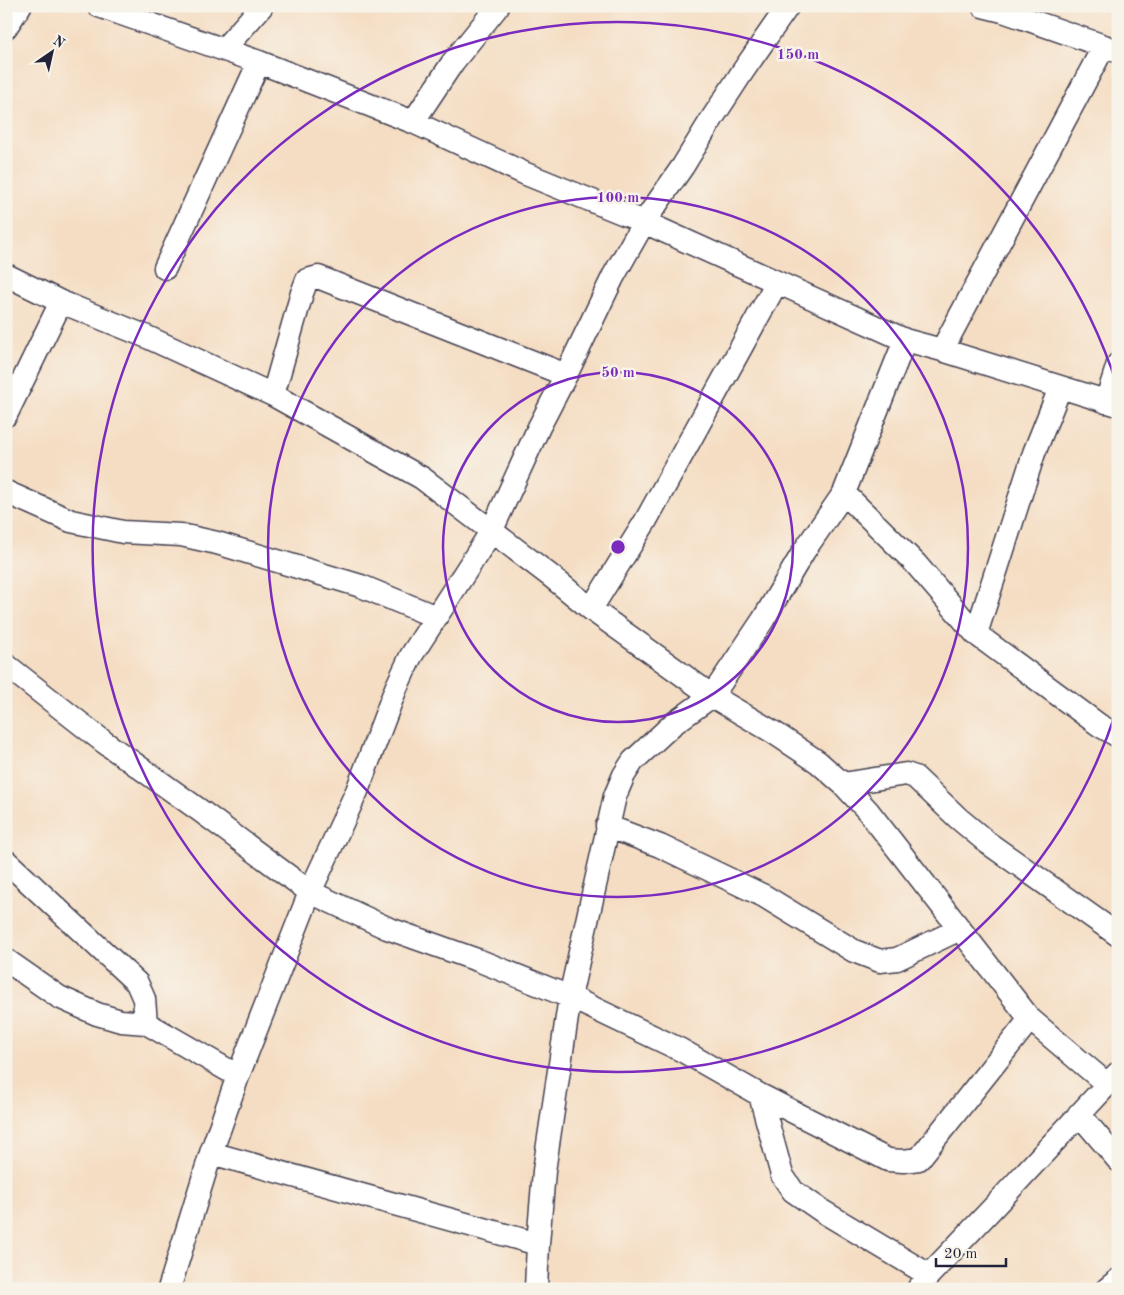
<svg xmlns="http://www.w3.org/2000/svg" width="1124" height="1295" font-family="'Old Standard TT',serif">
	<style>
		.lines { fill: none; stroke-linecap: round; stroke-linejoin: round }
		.minor-casing { stroke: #423e4f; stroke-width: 25 }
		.minor { stroke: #fff; stroke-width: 22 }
		.ring { fill: none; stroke: #7b2cbf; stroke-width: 2.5 }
		.centre { fill: #7b2cbf; stroke: #f7f3e8; stroke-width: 2.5 }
		.ring-label { font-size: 15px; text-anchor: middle; font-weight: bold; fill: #7b2cbf; stroke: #f7f3e8; stroke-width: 5; stroke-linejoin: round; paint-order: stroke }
	</style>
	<rect width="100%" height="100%" fill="#f7f3e8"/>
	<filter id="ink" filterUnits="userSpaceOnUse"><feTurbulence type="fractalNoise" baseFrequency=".02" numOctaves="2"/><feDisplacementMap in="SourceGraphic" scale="10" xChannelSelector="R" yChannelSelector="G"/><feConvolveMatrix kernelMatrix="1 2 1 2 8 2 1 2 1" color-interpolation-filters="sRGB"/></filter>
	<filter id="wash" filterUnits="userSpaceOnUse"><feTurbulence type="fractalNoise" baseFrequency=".0096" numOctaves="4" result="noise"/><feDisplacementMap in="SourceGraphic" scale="20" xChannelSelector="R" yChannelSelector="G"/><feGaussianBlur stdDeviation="1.12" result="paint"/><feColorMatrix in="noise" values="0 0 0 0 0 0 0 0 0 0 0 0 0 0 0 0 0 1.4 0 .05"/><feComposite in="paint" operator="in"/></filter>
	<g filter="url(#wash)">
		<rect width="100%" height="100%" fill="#f5ddc3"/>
	</g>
	<g filter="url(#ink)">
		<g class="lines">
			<g class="minor-casing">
				<path id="minor" d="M 99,6 L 259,62 L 413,122 L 526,174 L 644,222 L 905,340 L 942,350 L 1118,405
					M 983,6 L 1003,11 L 1104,46 L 1117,51
					M 6,27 L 20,6
					M 223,50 L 262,6
					M 413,122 L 453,62 L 498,6
					M 165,268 L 259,62
					M 6,275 L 61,302 L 145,336 L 273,395 L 422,478 L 552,577 L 591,609 L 712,696 L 773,732 L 818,762 L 843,784 L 868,811 L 1030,1019 L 1108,1085
					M 942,350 L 1104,46
					M 273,395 L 302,293 L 307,280 L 318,277 L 566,375
					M 1106,402 L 1118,364
					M 6,415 L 61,302
					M 6,492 L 71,521 L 123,532 L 181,535 L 217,543 L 361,586 L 436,617
					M 844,493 L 915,563 L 976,634 L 1099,725 L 1118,736
					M 591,609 L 645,522 L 777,282
					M 976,634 L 1034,453 L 1060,388
					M 6,665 L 104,742 L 202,812 L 310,892 L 387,928 L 480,961 L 570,997 L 681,1050 L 760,1095 L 888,1160 L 903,1161 L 919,1159 L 1030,1019
					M 843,784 L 906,774 L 915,777 L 958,818 L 988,843 L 1118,935
					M 607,826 L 660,846 L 764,896 L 854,951 L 880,961 L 897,959 L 960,929
					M 6,861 L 137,983 L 144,999 L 146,1023
					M 6,960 L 59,997 L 97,1014 L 121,1021 L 146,1023 L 238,1076
					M 760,1095 L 782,1175 L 793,1191 L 822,1211 L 929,1275
					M 1079,1114 L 1118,1160
					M 211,1153 L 538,1244
					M 169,1289 L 211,1153 L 238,1076 L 310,892 L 357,791 L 396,688 L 411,656 L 491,532 L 539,427 L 566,375 L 613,277 L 644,222 L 683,166 L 713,117 L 743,71 L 788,6
					M 536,1289 L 538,1244 L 544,1171 L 570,997 L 615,796 L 624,775 L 633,761 L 673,724 L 712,696 L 763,620 L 804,551 L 844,493 L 905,340
					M 918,1289 L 929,1275 L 989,1212 L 1117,1074
					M 1107,1289 L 1118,1280"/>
			</g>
			<use href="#minor" class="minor"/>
		</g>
	</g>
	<g class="ring">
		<circle cx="618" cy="547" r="175"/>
		<circle cx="618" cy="547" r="350"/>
		<path d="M1117 709A525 525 0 1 1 1117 385"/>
	</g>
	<circle cx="618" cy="547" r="8" class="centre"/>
	<g class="ring-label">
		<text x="798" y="59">150 m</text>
		<text x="618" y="202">100 m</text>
		<text x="618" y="377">50 m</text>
	</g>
	<rect width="1124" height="1295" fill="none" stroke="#f7f3e8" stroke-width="25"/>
	<g transform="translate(52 52) rotate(34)" stroke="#f7f3e8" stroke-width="4" paint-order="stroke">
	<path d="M0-4L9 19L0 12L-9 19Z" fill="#22223b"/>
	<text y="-8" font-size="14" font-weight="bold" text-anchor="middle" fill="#22223b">N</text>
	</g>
	<path d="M936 1258v8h70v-8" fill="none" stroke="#22223b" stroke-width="2.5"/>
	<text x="944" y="1258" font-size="15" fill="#22223b" stroke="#f7f3e8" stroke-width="4" paint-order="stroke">20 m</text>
</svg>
